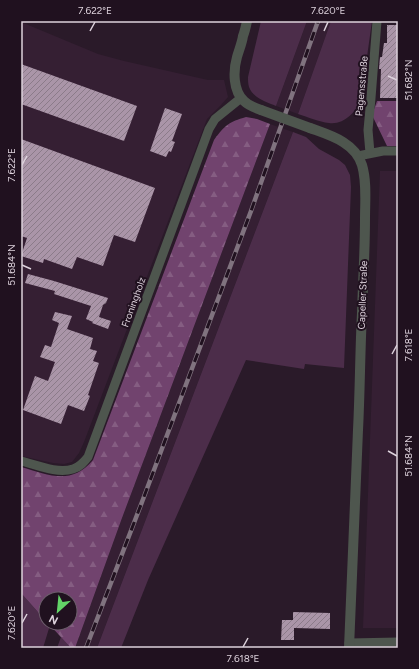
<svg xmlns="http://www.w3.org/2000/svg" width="419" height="669" font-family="Figtree,sans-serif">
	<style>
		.built { fill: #351f33 }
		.green { fill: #4c2d4a }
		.forest { fill: url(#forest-firs) }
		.building { fill: url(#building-hatch) }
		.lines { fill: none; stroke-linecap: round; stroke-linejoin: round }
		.minor { stroke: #4e564e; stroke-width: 9 }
		.tertiary { stroke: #4e564e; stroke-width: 10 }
		.rail-casing { stroke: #80737f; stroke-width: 4.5 }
		.rail { stroke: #20111f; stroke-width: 3; stroke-dasharray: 9; stroke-linecap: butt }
		.tertiary-bridge { stroke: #4e564e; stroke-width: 10 }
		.ticks { fill: none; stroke: #ddd2dc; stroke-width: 1.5 }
		.labels { text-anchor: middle; stroke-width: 4; stroke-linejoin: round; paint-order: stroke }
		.street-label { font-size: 10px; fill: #ddd2dc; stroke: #20111f }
		.neatline { fill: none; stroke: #ddd2dc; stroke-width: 1.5 }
		.ticks-label { font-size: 10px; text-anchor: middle; fill: #ddd2dc }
	</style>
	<defs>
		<pattern id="forest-firs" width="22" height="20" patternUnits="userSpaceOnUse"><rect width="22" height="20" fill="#71436e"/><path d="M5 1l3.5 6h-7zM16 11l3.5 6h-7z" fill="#855d82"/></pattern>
		<pattern id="building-hatch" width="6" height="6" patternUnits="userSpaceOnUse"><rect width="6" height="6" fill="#aa95a8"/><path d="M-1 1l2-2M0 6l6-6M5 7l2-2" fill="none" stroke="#8b7b89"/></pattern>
	</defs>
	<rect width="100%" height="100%" fill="#2a1a29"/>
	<path class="built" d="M 307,21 L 331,21 L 298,114 L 276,106 Z
		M 21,22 L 98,54 L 124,61 L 208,80 L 224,80 L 228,97 L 221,105 L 207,119 L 84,442 L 79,453 L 72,462 L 64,464 L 53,463 L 21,456 Z
		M 270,124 L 293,132 L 97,648 L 75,648 L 122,518 Z
		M 380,171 L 398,171 L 398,628 L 363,628 Z"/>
	<path class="green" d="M 261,21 L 307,21 L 276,106 C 266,102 253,98 249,87 C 248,84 248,80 248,77 Z
		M 331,21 L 372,21 L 361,100 C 356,112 344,125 329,123 C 319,122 308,117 298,114 Z
		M 293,132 L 306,137 L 319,149 L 339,160 L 345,165 L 350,175 L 351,187 L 344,368 L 305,364 L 304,369 L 246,360 L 148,580 L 121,648 L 97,648 Z
		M 21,593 L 46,621 L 46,623 L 48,623 L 50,625 L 43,648 L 21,648 Z
		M 61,637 L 71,648 L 57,648 Z"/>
	<path class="forest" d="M 377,101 L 398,101 L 398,146 L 387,146 L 372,115 Z
		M 246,117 L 257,119 L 270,124 L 122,518 L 75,648 L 71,648 L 48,623 L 70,623 L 70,599 L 46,599 L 46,621 L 21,593 L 21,467 C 49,475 71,486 93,460 L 214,140 C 225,125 229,122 246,117 Z"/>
	<path class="building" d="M 387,25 L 398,25 L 398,98 L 380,98 L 381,69 L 379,69 L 380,57 L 382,57 L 384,43 L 387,43 Z
		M 21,64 L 137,106 L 124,141 L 21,104 Z
		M 165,108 L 182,114 L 172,141 L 175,142 L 171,152 L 169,151 L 166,157 L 150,151 Z
		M 21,139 L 155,188 L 135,242 L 114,235 L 103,266 L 77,257 L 72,269 L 44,259 L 43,263 L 21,256 L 27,238 L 21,236 Z
		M 28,274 L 54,281 L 108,298 L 106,303 L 103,305 L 99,317 L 111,321 L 108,329 L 92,323 L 93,322 L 86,319 L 91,306 L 54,294 L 55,291 L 25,283 Z
		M 55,312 L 72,316 L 67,329 L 93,338 L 90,349 L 97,351 L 93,361 L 99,363 L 88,395 L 90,396 L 84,411 L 68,405 L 61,424 L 23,410 L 35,376 L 48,381 L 55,362 L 40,357 L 45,345 L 51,347 L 59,323 L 52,320 Z
		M 293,612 L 330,613 L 330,629 L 294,628 L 294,640 L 281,640 L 282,620 L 293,620 Z"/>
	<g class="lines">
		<path class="minor" d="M 370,153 L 368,130 L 371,98 L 377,21
			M 358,156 L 383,151 L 398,151
			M 21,461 C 37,465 57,474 73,469 C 80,467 84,462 88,457 L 209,129 L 215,119 L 241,98
			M 349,643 L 398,642"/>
		<path class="tertiary" d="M 247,21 C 246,26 245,31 243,36 C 242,43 239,50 237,57 C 233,71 233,91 244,101 C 249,106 255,108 261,110
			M 310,128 C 329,135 355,142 362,165 C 367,182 365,201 365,219 C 365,250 363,281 362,313 C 360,352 360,391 358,430 C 355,503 352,575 349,648"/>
		<g class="rail-casing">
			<path id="rail" d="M 86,648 L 142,502 L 251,211 L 318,21"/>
		</g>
		<use href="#rail" class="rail"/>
		<path class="tertiary-bridge" d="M 261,110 L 310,128"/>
	</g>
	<path class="ticks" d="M 90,31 L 95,22M 324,31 L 328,22M 388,76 L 397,80M 22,165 L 27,156M 22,265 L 31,269M 392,354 L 397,345M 388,451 L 397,456M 22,623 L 27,614M 243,647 L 248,638"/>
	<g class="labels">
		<g class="street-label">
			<text transform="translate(361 86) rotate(-85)" y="4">Pagensstraße</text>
			<text transform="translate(362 295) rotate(-88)" y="4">Capeller Straße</text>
			<text transform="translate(133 302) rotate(-70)" y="4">Froningholz</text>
		</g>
	</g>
	<rect width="419" height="669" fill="none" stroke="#20111f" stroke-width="44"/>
	<g transform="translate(58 611) rotate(207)"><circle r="19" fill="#20111f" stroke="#6c5e6b"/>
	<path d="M0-3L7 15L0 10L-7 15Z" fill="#63d468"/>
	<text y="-6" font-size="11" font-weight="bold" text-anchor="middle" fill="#ddd2dc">N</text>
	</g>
	<rect x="22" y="22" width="375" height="625" class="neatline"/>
	<g class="ticks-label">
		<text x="95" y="14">7.622°E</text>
		<text x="328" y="14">7.620°E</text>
		<text transform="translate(408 80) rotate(-90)" y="4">51.682°N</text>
		<text transform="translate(11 165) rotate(-90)" y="4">7.622°E</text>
		<text transform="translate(11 265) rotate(-90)" y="4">51.684°N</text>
		<text transform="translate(408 345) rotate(-90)" y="4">7.618°E</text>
		<text transform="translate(408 456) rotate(-90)" y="4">51.684°N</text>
		<text transform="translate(11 623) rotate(-90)" y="4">7.620°E</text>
		<text x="243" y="662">7.618°E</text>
	</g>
</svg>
